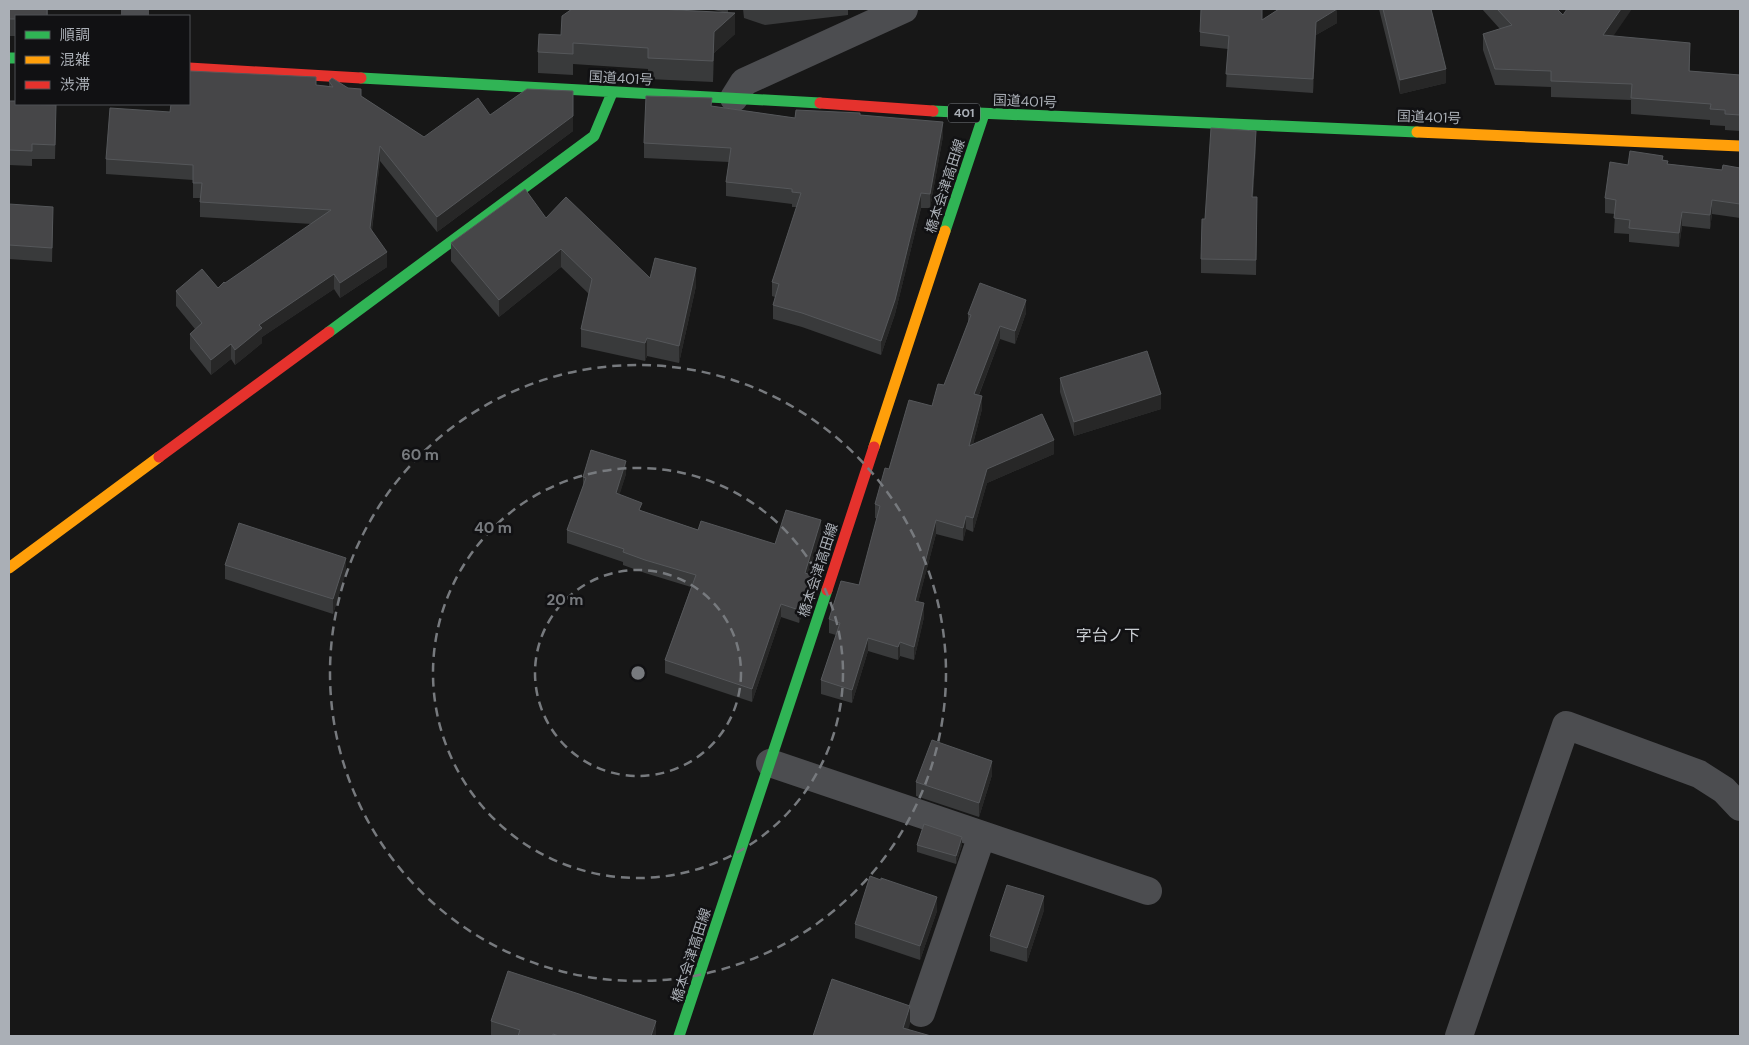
<svg xmlns="http://www.w3.org/2000/svg" width="1749" height="1045" font-family="'DM Sans','Noto Sans JP',sans-serif">
	<style>
		.lines { fill: none; stroke-linecap: round; stroke-linejoin: round }
		.street { stroke: #4c4d50; stroke-width: 28 }
		.fast { stroke: #30b455; stroke-width: 11 }
		.slow { stroke: #ff9f0a; stroke-width: 11 }
		.jam { stroke: #e5322d; stroke-width: 11 }
		.wall { fill: #393a3b }
		.shaded-wall { fill: #272727 }
		.building { fill: #464648; stroke: #55575a }
		.ring { fill: none; stroke: #777a7e; stroke-width: 2.5; stroke-dasharray: 9 6 }
		.labels { text-anchor: middle; stroke-width: 5; stroke-linejoin: round; paint-order: stroke }
		.shield { fill: #111113; stroke: #7c8085; stroke-width: 1 }
		.shield-label { font-size: 12px; font-weight: bold; fill: #aaafb6 }
		.street-label { font-size: 14px; fill: #aaafb6; stroke: #111113 }
		.quarter-label { font-size: 16px; fill: #caced3; stroke: #111113 }
		.centre { fill: #777a7e; stroke: #111113; stroke-width: 2.5 }
		.ring-label { font-size: 15px; text-anchor: middle; font-weight: bold; fill: #777a7e; stroke: #111113; stroke-width: 5; stroke-linejoin: round; paint-order: stroke }
	</style>
	<rect width="100%" height="100%" fill="#171717"/>
	<g class="lines">
		<path class="street" d="M 135,16 L 135,9
			M 734,98 L 744,82 L 904,9
			M 770,763 L 1148,891
			M 921,1013 L 982,835
			M 1459,1036 L 1566,725 L 1699,774 L 1724,790 L 1740,807"/>
		<path class="fast" d="M 9,58 L 16,58
			M 361,78 L 820,103
			M 933,111 L 1417,132
			M 945,231 L 984,114
			M 329,332 L 594,136 L 612,93
			M 679,1036 L 827,590"/>
		<path class="slow" d="M 1417,132 L 1740,146
			M 874,447 L 945,231
			M 9,568 L 159,457"/>
		<path class="jam" d="M 189,68 L 361,78
			M 820,103 L 933,111
			M 159,457 L 329,332
			M 827,590 L 874,447"/>
	</g>
	<path class="wall" d="M 9,9 L 48,9 L 48,16 L 16,16 L 16,36 L 9,36 Z
		M 710,9 L 728,9 L 728,13 L 735,34 L 714,53 L 713,82 L 648,79 L 648,69 L 573,64 L 573,75 L 538,73 L 538,52 L 561,35 L 722,12 Z
		M 743,9 L 848,9 L 848,15 L 765,25 L 744,18 Z
		M 1379,9 L 1431,9 L 1446,83 L 1400,94 Z
		M 1482,9 L 1557,9 L 1563,15 L 1613,36 L 1690,59 L 1690,71 L 1740,75 L 1740,131 L 1725,130 L 1725,126 L 1710,125 L 1710,120 L 1631,114 L 1631,100 L 1551,97 L 1551,87 L 1495,85 L 1483,50 L 1483,34 L 1500,29 Z
		M 1262,19 L 1337,23 L 1316,35 L 1313,93 L 1226,87 L 1228,49 L 1200,46 L 1200,32 Z
		M 329,81 L 361,96 L 424,137 L 490,115 L 573,131 L 437,232 L 380,161 L 372,230 L 387,267 L 340,298 L 334,289 L 262,337 L 262,343 L 235,365 L 231,359 L 211,375 L 190,349 L 190,334 L 195,329 L 176,306 L 176,291 L 218,288 L 312,224 L 200,217 L 200,198 L 193,198 L 193,180 L 106,174 L 106,159 L 170,112 L 316,85 L 329,86 Z
		M 9,101 L 56,119 L 55,159 L 32,159 L 32,166 L 9,165 Z
		M 712,106 L 795,118 L 860,115 L 943,136 L 930,208 L 921,208 L 895,314 L 881,355 L 802,327 L 773,319 L 773,305 L 775,297 L 772,296 L 772,282 L 797,207 L 792,207 L 792,204 L 726,196 L 726,182 L 729,162 L 644,158 L 644,143 Z
		M 1256,145 L 1253,197 L 1257,197 L 1256,275 L 1201,273 L 1201,259 L 1205,219 Z
		M 1663,160 L 1668,164 L 1722,170 L 1740,168 L 1740,218 L 1712,214 L 1710,229 L 1682,226 L 1679,247 L 1629,242 L 1629,234 L 1614,233 L 1615,214 L 1605,213 L 1605,198 L 1628,165 Z
		M 9,204 L 53,221 L 52,262 L 9,259 Z
		M 546,218 L 650,278 L 696,286 L 679,363 L 647,356 L 645,361 L 581,347 L 581,329 L 589,294 L 561,267 L 499,317 L 451,261 L 451,243 Z
		M 1026,313 L 1015,344 L 1000,339 L 979,395 L 982,409 L 973,444 L 1054,454 L 987,483 L 973,532 L 966,529 L 963,541 L 936,534 L 918,602 L 924,617 L 914,660 L 900,656 L 898,660 L 868,651 L 852,703 L 821,694 L 821,680 L 836,635 L 829,633 L 829,619 L 859,585 L 877,518 L 875,518 L 875,504 L 889,469 L 932,406 L 944,385 L 968,323 L 968,314 Z
		M 1060,378 L 1161,409 L 1074,436 L 1060,392 Z
		M 626,474 L 619,495 L 642,511 L 698,530 L 775,544 L 821,533 L 809,574 L 811,588 L 799,623 L 781,617 L 752,702 L 665,673 L 665,660 L 691,587 L 645,573 L 623,565 L 623,562 L 567,543 L 567,530 L 583,487 L 583,477 Z
		M 225,565 L 346,572 L 333,614 L 225,579 Z
		M 992,775 L 979,817 L 916,796 L 916,782 Z
		M 917,845 L 962,845 L 956,864 L 917,852 Z
		M 1044,910 L 1027,962 L 990,951 L 990,936 Z
		M 937,911 L 920,960 L 855,938 L 855,924 Z
		M 491,1021 L 656,1035 L 656,1036 L 496,1036 L 491,1035 Z"/>
	<path class="shaded-wall" d="M 1337,9 L 1337,23 L 1316,35 L 1313,93 L 1313,79 L 1316,22 Z
		M 1621,9 L 1632,9 L 1603,51 L 1603,35 Z
		M 735,13 L 735,34 L 714,53 L 713,82 L 714,32 Z
		M 1446,69 L 1446,83 L 1400,94 L 1400,80 Z
		M 573,116 L 573,131 L 437,232 L 437,217 Z
		M 943,122 L 943,136 L 930,208 L 930,194 Z
		M 1256,131 L 1256,145 L 1252,211 L 1252,197 Z
		M 380,146 L 380,161 L 370,243 L 370,228 Z
		M 921,193 L 921,208 L 895,314 L 881,355 L 881,341 Z
		M 1712,200 L 1712,214 L 1710,229 L 1710,215 Z
		M 1682,212 L 1682,226 L 1679,247 L 1679,233 Z
		M 561,249 L 561,267 L 499,317 L 499,300 Z
		M 387,252 L 387,267 L 340,298 L 340,283 Z
		M 696,268 L 696,286 L 679,363 L 679,346 Z
		M 334,274 L 334,289 L 262,337 L 262,343 L 235,365 L 235,350 L 259,325 Z
		M 1026,300 L 1026,313 L 1015,344 L 1015,331 Z
		M 1000,326 L 1000,339 L 974,407 L 974,394 Z
		M 647,338 L 647,356 L 645,361 L 645,343 Z
		M 231,344 L 231,359 L 211,375 L 211,360 Z
		M 1161,394 L 1161,409 L 1074,436 L 1074,422 Z
		M 982,396 L 982,409 L 969,459 L 969,446 Z
		M 1054,440 L 1054,454 L 987,483 L 973,532 L 973,518 L 987,469 Z
		M 626,461 L 626,474 L 616,506 L 616,493 Z
		M 966,516 L 966,529 L 963,541 L 963,528 Z
		M 821,520 L 821,533 L 805,587 L 805,573 Z
		M 936,520 L 936,534 L 915,614 L 915,601 Z
		M 346,558 L 346,572 L 333,614 L 333,599 Z
		M 811,575 L 811,588 L 799,623 L 799,610 Z
		M 924,603 L 924,617 L 914,660 L 914,647 Z
		M 781,604 L 781,617 L 752,702 L 752,689 Z
		M 868,638 L 868,651 L 852,703 L 852,690 Z
		M 900,642 L 900,656 L 898,660 L 898,647 Z
		M 992,761 L 992,775 L 979,817 L 979,803 Z
		M 962,837 L 962,845 L 956,864 L 956,856 Z
		M 1044,896 L 1044,910 L 1027,962 L 1027,948 Z
		M 937,897 L 937,911 L 920,960 L 920,946 Z
		M 910,1006 L 910,1024 L 906,1036 L 903,1028 Z
		M 656,1021 L 656,1036 L 651,1036 Z"/>
	<path class="building" d="M 9,9 L 47,9 L 47,16 L 16,16 L 16,19 L 9,19 Z
		M 572,9 L 658,9 L 735,13 L 714,32 L 713,61 L 648,58 L 648,48 L 573,43 L 573,54 L 538,52 L 539,34 L 561,35 L 562,16 Z
		M 1201,9 L 1262,9 L 1262,20 L 1279,9 L 1337,9 L 1316,22 L 1313,79 L 1226,74 L 1229,36 L 1200,32 Z
		M 1383,9 L 1431,9 L 1446,69 L 1400,80 Z
		M 1497,9 L 1557,9 L 1563,15 L 1567,9 L 1621,9 L 1603,35 L 1690,43 L 1689,71 L 1740,75 L 1740,115 L 1725,114 L 1725,110 L 1710,109 L 1711,104 L 1631,98 L 1632,84 L 1551,81 L 1551,71 L 1495,69 L 1483,34 L 1512,25 Z
		M 189,71 L 316,77 L 316,85 L 333,87 L 329,81 L 332,78 L 348,88 L 361,89 L 361,96 L 424,137 L 478,98 L 490,115 L 527,89 L 573,91 L 573,116 L 437,217 L 380,146 L 370,228 L 387,252 L 340,283 L 334,274 L 259,325 L 262,328 L 235,350 L 231,344 L 211,360 L 190,334 L 202,323 L 176,291 L 202,269 L 218,288 L 224,282 L 225,283 L 331,210 L 200,202 L 202,183 L 193,183 L 193,165 L 106,159 L 110,108 L 170,112 L 171,104 L 189,104 Z
		M 646,96 L 712,98 L 711,106 L 795,118 L 796,110 L 860,113 L 860,115 L 943,122 L 930,194 L 921,193 L 895,300 L 881,341 L 802,313 L 773,305 L 779,284 L 772,282 L 801,193 L 792,192 L 792,189 L 726,182 L 731,148 L 644,143 Z
		M 9,101 L 16,101 L 16,104 L 56,105 L 55,145 L 32,144 L 32,151 L 9,150 Z
		M 1211,128 L 1256,131 L 1252,197 L 1257,197 L 1256,260 L 1201,259 L 1202,219 L 1205,219 Z
		M 1630,151 L 1663,156 L 1662,160 L 1668,161 L 1667,164 L 1722,170 L 1723,165 L 1740,168 L 1740,204 L 1712,200 L 1710,215 L 1682,212 L 1679,233 L 1629,228 L 1630,220 L 1614,218 L 1616,200 L 1605,198 L 1610,162 L 1628,165 Z
		M 525,189 L 546,218 L 566,197 L 650,278 L 655,258 L 696,268 L 679,346 L 647,338 L 645,343 L 581,329 L 592,279 L 561,249 L 499,300 L 451,243 Z
		M 9,204 L 53,207 L 52,248 L 9,245 Z
		M 980,283 L 1026,300 L 1015,331 L 1000,326 L 974,394 L 982,396 L 969,446 L 1042,414 L 1054,440 L 987,469 L 973,518 L 966,516 L 963,528 L 936,520 L 915,601 L 924,603 L 914,647 L 900,642 L 898,647 L 868,638 L 852,690 L 821,680 L 840,623 L 829,619 L 841,581 L 859,585 L 880,506 L 875,504 L 885,468 L 889,469 L 909,400 L 932,406 L 938,384 L 944,385 L 971,315 L 968,314 Z
		M 1147,351 L 1161,394 L 1074,422 L 1060,378 Z
		M 591,450 L 626,461 L 616,493 L 642,503 L 639,510 L 698,530 L 701,521 L 775,544 L 786,510 L 821,520 L 805,573 L 811,575 L 799,610 L 781,604 L 752,689 L 665,660 L 696,575 L 645,560 L 623,552 L 624,549 L 567,530 L 586,478 L 583,477 Z
		M 239,523 L 346,558 L 333,599 L 225,565 Z
		M 932,740 L 992,761 L 979,803 L 916,782 Z
		M 924,824 L 962,837 L 956,856 L 917,845 Z
		M 870,876 L 881,880 L 881,878 L 937,897 L 920,946 L 855,924 Z
		M 1007,885 L 1044,896 L 1027,948 L 990,936 Z
		M 508,971 L 579,994 L 656,1021 L 651,1036 L 559,1036 L 553,1034 L 553,1036 L 518,1036 L 520,1030 L 491,1021 Z
		M 832,979 L 910,1006 L 903,1028 L 931,1036 L 813,1036 Z"/>
	<g class="ring">
		<circle cx="638" cy="673" r="103"/>
		<circle cx="638" cy="673" r="205"/>
		<circle cx="638" cy="673" r="308"/>
	</g>
	<g class="labels">
		<rect class="shield" x="948" y="103.5" width="32" height="19" rx="4"/>
		<g class="shield-label">
			<text x="964" y="117">401</text>
		</g>
		<g class="street-label">
			<text transform="translate(621 78) rotate(3)" y="5">国道401号</text>
			<text transform="translate(1025 101) rotate(2)" y="5">国道401号</text>
			<text transform="translate(1429 117) rotate(2)" y="5">国道401号</text>
			<text transform="translate(945 186) rotate(-72)" y="5">橋本会津高田線</text>
			<text transform="translate(818 570) rotate(-72)" y="5">橋本会津高田線</text>
			<text transform="translate(691 955) rotate(-72)" y="5">橋本会津高田線</text>
		</g>
		<g class="quarter-label">
			<text x="1108" y="641">字台ノ下</text>
		</g>
	</g>
	<circle cx="638" cy="673" r="8" class="centre"/>
	<g class="ring-label">
		<text x="420" y="460">60 m</text>
		<text x="493" y="533">40 m</text>
		<text x="565" y="605">20 m</text>
	</g>
	<rect width="1749" height="1045" fill="none" stroke="#aaafb6" stroke-width="20"/>
	<rect x="15" y="15" width="175" height="90" fill="#111113" stroke="#4e5054"/>
	<rect x="25" y="31" width="25" height="8" fill="#30b455" stroke="#4e5054"/>
	<text x="60" y="40" font-size="15" fill="#aaafb6">順調</text>
	<rect x="25" y="56" width="25" height="8" fill="#ff9f0a" stroke="#4e5054"/>
	<text x="60" y="65" font-size="15" fill="#aaafb6">混雑</text>
	<rect x="25" y="81" width="25" height="8" fill="#e5322d" stroke="#4e5054"/>
	<text x="60" y="90" font-size="15" fill="#aaafb6">渋滞</text>
</svg>
